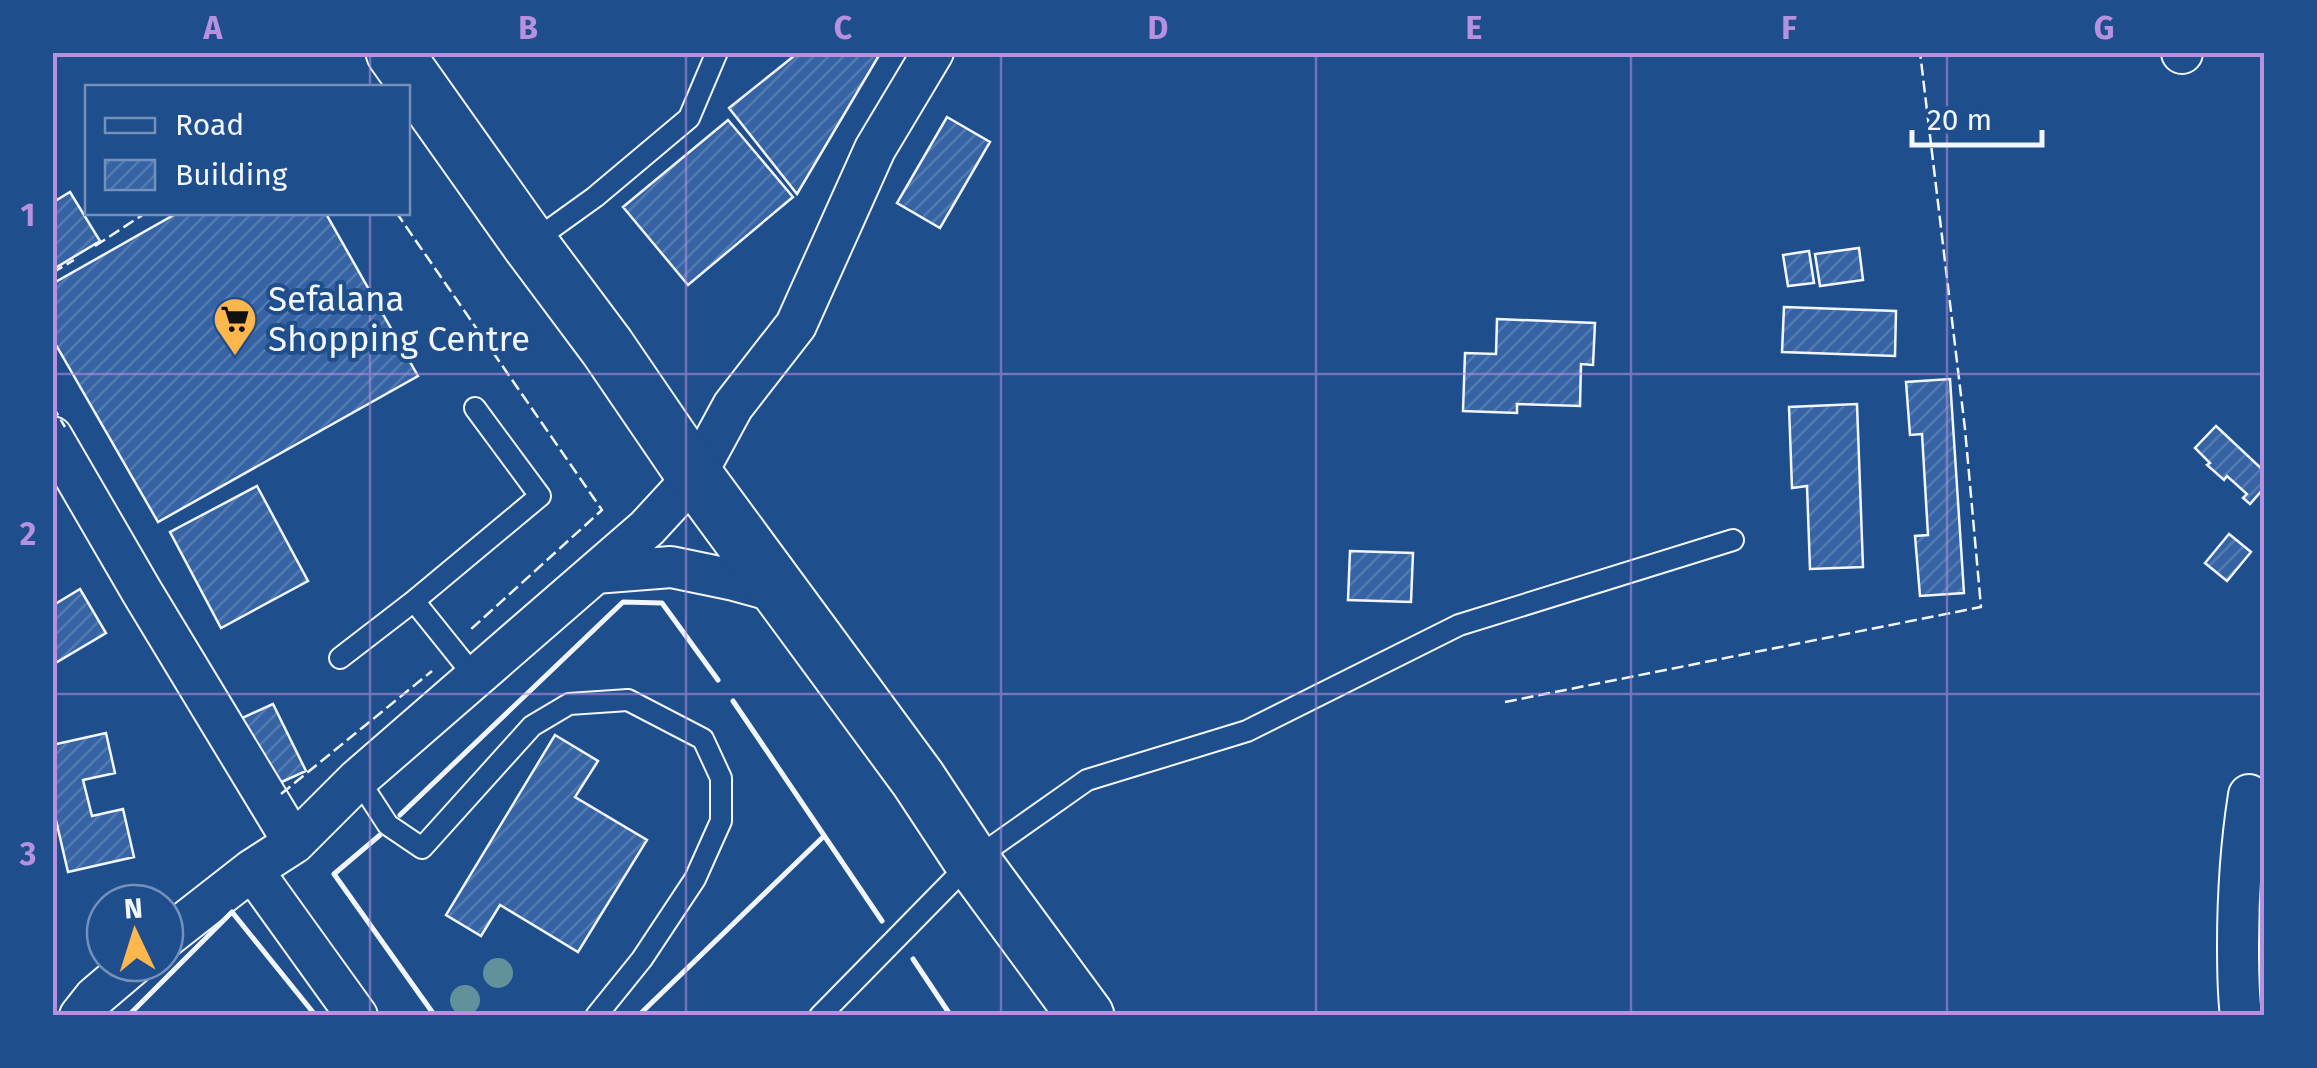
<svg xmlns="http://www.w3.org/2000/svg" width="2317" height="1068" font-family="'Fira Sans',sans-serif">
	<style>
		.building { fill: url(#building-hatch); stroke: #f2f6ff; stroke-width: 2.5 }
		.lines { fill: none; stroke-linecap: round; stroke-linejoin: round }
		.service-casing { stroke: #f2f6ff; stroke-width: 24 }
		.minor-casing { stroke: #f2f6ff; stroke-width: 44 }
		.primary-casing { stroke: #f2f6ff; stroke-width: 59 }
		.service { stroke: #1f4e8c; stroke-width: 20 }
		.minor { stroke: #1f4e8c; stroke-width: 40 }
		.primary { stroke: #1f4e8c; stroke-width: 55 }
		.fence { stroke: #f2f6ff; stroke-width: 2.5; stroke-dasharray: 12 5; stroke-linecap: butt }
		.wall { stroke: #f2f6ff; stroke-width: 5 }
		.tree { fill: #61919a }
		.grid { fill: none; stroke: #b691df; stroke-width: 2.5; stroke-opacity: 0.55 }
		.labels { text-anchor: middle; stroke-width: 8; stroke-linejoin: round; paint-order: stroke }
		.poi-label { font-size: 35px; fill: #f2f6ff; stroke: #1f4e8c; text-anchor: start }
		.neatline { fill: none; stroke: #b691df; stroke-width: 4 }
		.grid-label { font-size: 32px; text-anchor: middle; font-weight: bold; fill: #b691df }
	</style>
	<defs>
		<pattern id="building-hatch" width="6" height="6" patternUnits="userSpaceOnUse" patternTransform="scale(2.5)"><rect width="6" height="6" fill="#3563a3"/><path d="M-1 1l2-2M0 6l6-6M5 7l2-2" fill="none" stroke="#537ab1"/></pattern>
	</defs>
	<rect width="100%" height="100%" fill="#1f4e8c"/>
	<path class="building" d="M 799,52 L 881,52 L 797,194 L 729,108 Z
		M 947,117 L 990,142 L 940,228 L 897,203 Z
		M 728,120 L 793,197 L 688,285 L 623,207 Z
		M 70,192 L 100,241 L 52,270 L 52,203 Z
		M 179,212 L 325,212 L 418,376 L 158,522 L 52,338 L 52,284 Z
		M 1859,248 L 1863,280 L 1820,286 L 1815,254 Z
		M 1809,251 L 1814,283 L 1788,286 L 1783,255 Z
		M 1784,307 L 1896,311 L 1895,356 L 1782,352 Z
		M 1497,319 L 1595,323 L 1593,365 L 1581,364 L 1580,406 L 1517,404 L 1517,413 L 1463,411 L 1465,353 L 1496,354 Z
		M 1950,379 L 1964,593 L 1920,596 L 1915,536 L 1928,535 L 1922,434 L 1910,435 L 1906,382 Z
		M 1857,404 L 1863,567 L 1810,569 L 1807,486 L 1792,488 L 1789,407 Z
		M 2216,426 L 2264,471 L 2264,488 L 2250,504 L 2243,498 L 2247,494 L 2227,476 L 2224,480 L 2207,465 L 2210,463 L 2195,448 Z
		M 257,486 L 308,581 L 221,628 L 170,532 Z
		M 2229,534 L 2251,552 L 2227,581 L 2205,563 Z
		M 1350,551 L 1413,553 L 1411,602 L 1348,600 Z
		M 80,589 L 106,633 L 52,665 L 52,606 Z
		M 273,704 L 306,771 L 275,785 L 242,718 Z
		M 106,733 L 115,773 L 83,780 L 92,816 L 123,809 L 134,857 L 68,872 L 52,803 L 52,745 Z
		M 555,735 L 598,761 L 575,797 L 647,840 L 578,952 L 500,905 L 481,936 L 446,915 Z"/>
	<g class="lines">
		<g class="service-casing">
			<path id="service" d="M 531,243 L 595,197 L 689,118 L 717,52
				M 414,601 L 540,496 L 475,408
				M 340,658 L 414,601 L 475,677
				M 358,779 L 388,825 L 422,848 L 532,726 L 569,704 L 628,700 L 703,739 L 721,778 L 721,821 L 695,879 L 642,959 L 596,1016
				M 820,1016 L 972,861 L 1087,780 L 1247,731 L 1459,625 L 1733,540"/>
		</g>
		<g class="minor-casing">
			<path id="minor" d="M 2182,52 L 2182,53
				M 52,437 L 142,592 L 294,843
				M 595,573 L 671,567 L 734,580 L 781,593
				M 252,870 L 357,1016
				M 165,938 L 252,870 L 294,843 L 358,779 L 647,528 L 695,476 L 733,406 L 796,325 L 875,149 L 933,52
				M 80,1016 L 95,997 L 135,963
				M 2241,1016 C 2238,992 2238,969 2238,945 C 2238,894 2241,846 2249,795"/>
		</g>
		<g class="primary-casing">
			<path id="primary" d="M 394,52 L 530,244 L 607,347 L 695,476 L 918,779 L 972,861 L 1086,1016"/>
		</g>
		<use href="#service" class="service"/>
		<use href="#minor" class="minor"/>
		<use href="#primary" class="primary"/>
		<path class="fence" d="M 396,212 L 602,510 L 469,631
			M 95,246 L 147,212
			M 52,273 L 74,260
			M 52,405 L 65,427
			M 1505,702 L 1981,607 L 1965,429 L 1920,52
			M 281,794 L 432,671"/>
		<path class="wall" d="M 733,701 L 882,921
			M 400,815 L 623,602 L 662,603 L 718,680
			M 380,835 L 334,874 L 435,1016
			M 913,959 L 951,1016
			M 2264,981 L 2264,982
			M 128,1016 L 232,912 L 316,1016
			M 638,1016 L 824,836"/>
	</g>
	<g class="tree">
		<circle cx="498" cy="973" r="15"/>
		<circle cx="465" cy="1000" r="15"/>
	</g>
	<path class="grid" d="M 370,52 L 370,88M 686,52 L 686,1016M 1001,52 L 1001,1016M 1316,52 L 1316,1016M 1631,52 L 1631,1016M 1947,52 L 1947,1016M 370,212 L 370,1016M 52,374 L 2264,374M 52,694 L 2264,694"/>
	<defs>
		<g id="supermarket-pin" transform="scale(2.25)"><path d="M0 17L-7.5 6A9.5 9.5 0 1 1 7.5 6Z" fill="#ffb74d" stroke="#1f4e8c"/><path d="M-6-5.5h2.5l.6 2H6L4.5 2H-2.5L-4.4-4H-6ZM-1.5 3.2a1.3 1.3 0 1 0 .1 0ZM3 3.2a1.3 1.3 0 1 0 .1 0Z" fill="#111"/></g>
	</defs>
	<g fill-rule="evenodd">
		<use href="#supermarket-pin" x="235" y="319"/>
	</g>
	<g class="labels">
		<g class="poi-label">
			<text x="268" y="311">Sefalana<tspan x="268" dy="40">Shopping Centre</tspan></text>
		</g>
	</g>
	<rect width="2317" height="1068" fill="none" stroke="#1f4e8c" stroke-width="110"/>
	<rect x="85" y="85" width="325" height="130" fill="#1f4e8c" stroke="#7391ba" stroke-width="2.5"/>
	<rect x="105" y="118" width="50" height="15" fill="#1f4e8c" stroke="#7391ba" stroke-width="2.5"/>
	<text x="175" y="135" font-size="30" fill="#f2f6ff">Road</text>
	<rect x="105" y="160" width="50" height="30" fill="url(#building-hatch)" stroke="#7391ba" stroke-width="2.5"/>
	<text x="175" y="185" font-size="30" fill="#f2f6ff">Building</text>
	<g transform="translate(135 933) rotate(356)"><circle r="48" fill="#1f4e8c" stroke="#7391ba" stroke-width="2.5"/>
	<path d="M0-8L18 38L0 25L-18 38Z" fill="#ffb74d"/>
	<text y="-15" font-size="28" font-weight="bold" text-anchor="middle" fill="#f2f6ff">N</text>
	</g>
	<path d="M1912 130v15h130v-15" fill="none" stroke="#f2f6ff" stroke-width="5"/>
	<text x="1927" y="130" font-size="30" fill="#f2f6ff" stroke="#1f4e8c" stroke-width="8" paint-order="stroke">20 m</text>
	<rect x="55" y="55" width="2207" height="958" class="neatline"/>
	<g class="grid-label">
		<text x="213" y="39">A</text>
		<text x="528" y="39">B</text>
		<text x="843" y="39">C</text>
		<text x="1158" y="39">D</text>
		<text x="1474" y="39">E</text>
		<text x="1789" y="39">F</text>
		<text x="2104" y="39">G</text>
		<text x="28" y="226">1</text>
		<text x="28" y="545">2</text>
		<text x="28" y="865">3</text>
	</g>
</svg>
